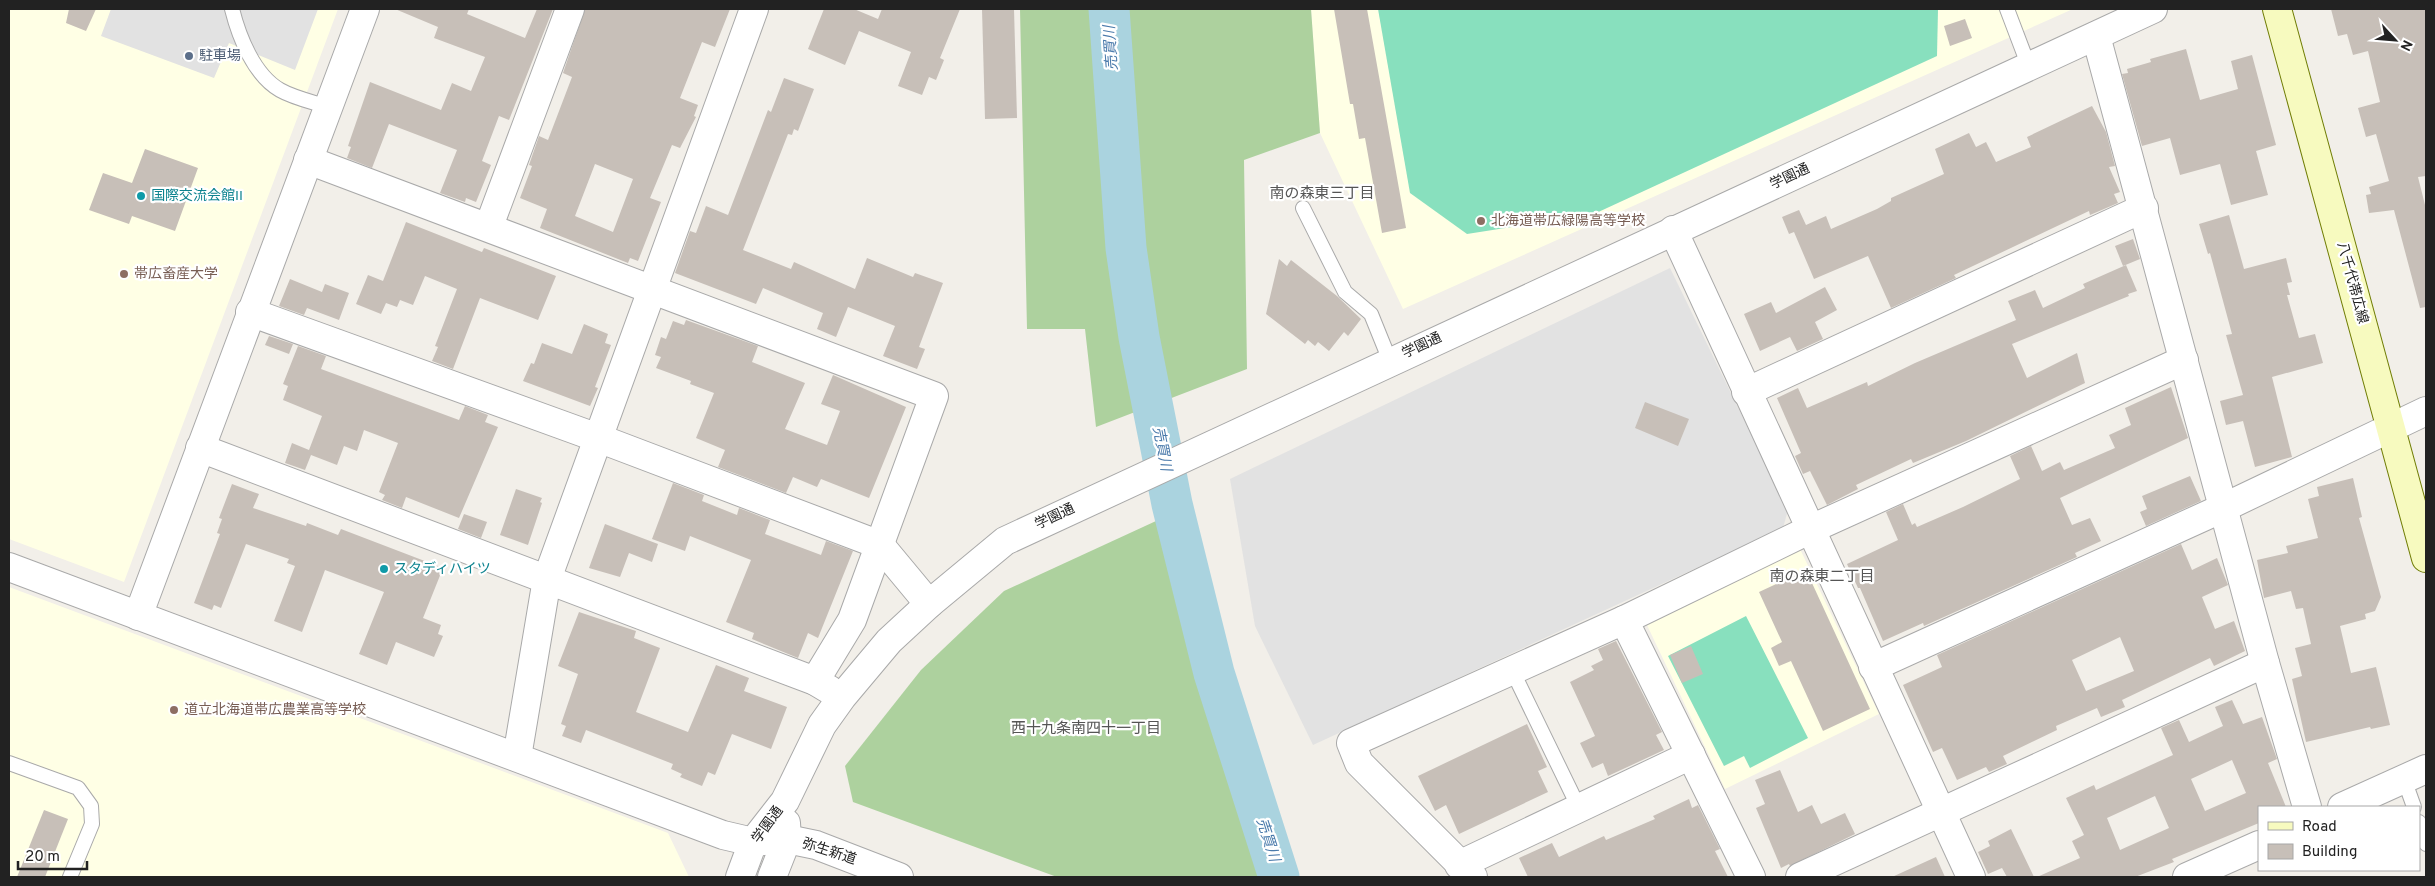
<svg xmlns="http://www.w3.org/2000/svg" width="2435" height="886" font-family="Overpass,'Noto Sans JP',sans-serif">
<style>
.education{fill:#ffffe5}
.forest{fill:#add19e}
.pitch{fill:#88e0be}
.parking{fill:#e2e2e2}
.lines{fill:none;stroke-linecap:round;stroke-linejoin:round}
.river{stroke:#aad3df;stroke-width:41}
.building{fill:#c7bfb8;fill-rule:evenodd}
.service-casing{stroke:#a9a9a9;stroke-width:16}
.minor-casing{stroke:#a9a9a9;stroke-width:30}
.tertiary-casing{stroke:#a9a9a9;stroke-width:30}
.secondary-casing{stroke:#707d05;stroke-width:30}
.service{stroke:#fff;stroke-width:14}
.minor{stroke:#fff;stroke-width:28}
.tertiary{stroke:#fff;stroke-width:28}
.secondary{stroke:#f7fabf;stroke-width:28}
.service-dot{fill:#5c6f8a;stroke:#fff;stroke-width:2}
.culture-dot{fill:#0f9aa8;stroke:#fff;stroke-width:2}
.education-dot{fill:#8d6e63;stroke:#fff;stroke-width:2}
.labels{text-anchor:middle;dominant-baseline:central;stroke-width:4.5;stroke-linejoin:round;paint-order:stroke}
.service-label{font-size:14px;fill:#4e5e75;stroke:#fff;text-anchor:start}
.street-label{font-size:14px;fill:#222;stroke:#fff}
.culture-label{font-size:14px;fill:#0d838f;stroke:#fff;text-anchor:start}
.education-label{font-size:14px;fill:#785e54;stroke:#fff;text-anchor:start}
.water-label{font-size:15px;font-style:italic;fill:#4a7aab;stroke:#fff}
.neighbourhood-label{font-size:15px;fill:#555;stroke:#fff}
</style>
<rect width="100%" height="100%" fill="#f2efe9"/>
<g class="education">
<path d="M 9,9 L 338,9 L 124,582 L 9,539 Z"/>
<path d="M 1311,9 L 2073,9 L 1403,309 L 1320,133 Z"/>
<path d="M 1800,549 L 1879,714 L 1725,789 L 1646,623 Z"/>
<path d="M 9,587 L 668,833 L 689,877 L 9,877 Z"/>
</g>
<g class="forest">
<path d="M 1020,9 L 1311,9 L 1320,133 L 1244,160 L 1247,369 L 1096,427 L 1085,329 L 1027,329 Z"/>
<path d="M 1156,521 L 1260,877 L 1057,877 L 853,802 L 845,766 L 921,670 L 1004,591 Z"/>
</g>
<g class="pitch">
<path d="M 1378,9 L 1938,9 L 1937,56 L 1594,214 L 1467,234 L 1410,193 Z"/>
<path d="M 1746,616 L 1808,738 L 1750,768 L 1744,756 L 1724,766 L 1668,656 Z"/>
</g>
<g class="parking">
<path d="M 111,9 L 318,9 L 295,70 L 229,43 L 214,78 L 101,36 Z"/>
<path d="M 1670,268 L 1788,510 L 1783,528 L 1313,745 L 1255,626 L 1230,479 Z"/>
</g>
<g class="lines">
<path class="river" d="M 1109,9 L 1126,248 L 1139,337 L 1172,504 L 1214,673 L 1279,877"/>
</g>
<g class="building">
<path d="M 69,9 L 96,9 L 86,31 L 66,23 Z"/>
<path d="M 395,9 L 469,9 L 467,14 L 525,38 L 537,9 L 553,9 L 509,120 L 499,116 L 482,161 L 491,165 L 476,202 L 466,198 L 465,202 L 440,193 L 457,150 L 389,124 L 372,168 L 347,158 L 351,147 L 348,146 L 370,82 L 441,110 L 452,83 L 471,91 L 485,57 L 434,38 L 438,27 Z"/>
<path d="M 585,9 L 730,9 L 715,47 L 702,42 L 680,98 L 698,105 L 694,116 L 696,117 L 680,148 L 672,145 L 650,198 L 661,202 L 638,261 L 630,258 L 628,263 L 540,228 L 547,209 L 520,198 L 532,166 L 529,165 L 539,136 L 548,140 L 572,77 L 563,73 ZM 595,164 L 633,179 L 613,232 L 575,216 Z"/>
<path d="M 824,9 L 854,9 L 878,19 L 882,9 L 960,9 L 940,58 L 944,60 L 936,80 L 929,77 L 922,95 L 898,86 L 911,52 L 859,31 L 845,65 L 808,49 Z"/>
<path d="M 982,9 L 1014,9 L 1017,118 L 985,119 Z"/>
<path d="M 1334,9 L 1367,9 L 1406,228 L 1382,233 L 1365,138 L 1359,139 L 1353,104 L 1350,104 Z"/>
<path d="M 2331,9 L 2426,9 L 2426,176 L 2418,177 L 2426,209 L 2426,307 L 2420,308 L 2394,210 L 2369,213 L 2366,195 L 2371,194 L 2369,187 L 2389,181 L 2376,134 L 2366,137 L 2358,108 L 2380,102 L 2368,51 L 2353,55 L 2347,34 L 2338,36 Z"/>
<path d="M 1965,19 L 1972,38 L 1950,46 L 1944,26 Z"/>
<path d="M 2186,49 L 2200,100 L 2238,89 L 2231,61 L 2252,55 L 2276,145 L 2256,151 L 2268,195 L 2231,205 L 2220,164 L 2180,175 L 2170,138 L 2142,146 L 2122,74 L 2128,73 L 2127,69 L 2151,62 L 2150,59 Z"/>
<path d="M 784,78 L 814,89 L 798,131 L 794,129 L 792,135 L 788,134 L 743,250 L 791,269 L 794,262 L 855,289 L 867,258 L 913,277 L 915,273 L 943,283 L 919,347 L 925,349 L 917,369 L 883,356 L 895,326 L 848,307 L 836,337 L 817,329 L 823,313 L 763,288 L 756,304 L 675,273 L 690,231 L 696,233 L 706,206 L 728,215 L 768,110 L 771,112 Z"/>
<path d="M 2092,106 L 2106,132 L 2115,166 L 2109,167 L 2120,192 L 2114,194 L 2118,203 L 2090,215 L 2089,211 L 2053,228 L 1954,275 L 1956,278 L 1891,308 L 1868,256 L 1814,279 L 1794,232 L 1789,234 L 1782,217 L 1799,210 L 1806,225 L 1826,216 L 1831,229 L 1877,209 L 1891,201 L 1891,198 L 1944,174 L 1935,149 L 1950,142 L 1969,133 L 1976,147 L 1986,142 L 1996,162 L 2031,147 L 2027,137 Z"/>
<path d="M 145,149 L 198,168 L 175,231 L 132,216 L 129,224 L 89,210 L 103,173 L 132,183 Z"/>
<path d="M 2229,215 L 2244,269 L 2286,258 L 2292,282 L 2287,283 L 2290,295 L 2287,295 L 2299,338 L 2315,334 L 2323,363 L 2272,377 L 2292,457 L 2255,467 L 2243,421 L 2226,425 L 2220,401 L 2243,395 L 2226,335 L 2232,334 L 2210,253 L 2208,254 L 2199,224 Z"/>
<path d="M 406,222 L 482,252 L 484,248 L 556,276 L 538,320 L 480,298 L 453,369 L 432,361 L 438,347 L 435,346 L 457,289 L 425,276 L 413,305 L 400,300 L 397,307 L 386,303 L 381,314 L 356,304 L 368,275 L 383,281 Z"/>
<path d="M 2133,239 L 2140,259 L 2123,266 L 2115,246 Z"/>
<path d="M 1279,259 L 1287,266 L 1291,260 L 1337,296 L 1361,319 L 1348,336 L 1344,332 L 1329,351 L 1318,342 L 1315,346 L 1308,340 L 1305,344 L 1266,314 Z"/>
<path d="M 2126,265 L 2137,291 L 2128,294 L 2129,296 L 2012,344 L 2027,378 L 2077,353 L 2085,383 L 1966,441 L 1913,463 L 1911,459 L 1856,485 L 1858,489 L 1827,505 L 1810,471 L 1803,474 L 1795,456 L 1801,453 L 1777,398 L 1798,388 L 1807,408 L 1867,382 L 1868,386 L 1915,363 L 2016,320 L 2008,301 L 2035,290 L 2043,308 L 2085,288 L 2083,284 Z"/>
<path d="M 290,279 L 322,292 L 325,284 L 349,293 L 339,320 L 307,308 L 304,315 L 279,306 Z"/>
<path d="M 1825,287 L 1837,310 L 1815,322 L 1823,339 L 1797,351 L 1790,337 L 1760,351 L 1744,314 L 1771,302 L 1776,313 Z"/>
<path d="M 686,320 L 758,346 L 752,362 L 805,383 L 785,429 L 827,445 L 840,411 L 821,404 L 833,375 L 906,407 L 869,498 L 821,479 L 817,487 L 793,477 L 786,493 L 718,467 L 725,450 L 696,438 L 714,393 L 690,384 L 691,381 L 656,368 L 661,357 L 655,355 L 661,337 L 666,339 L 673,321 L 684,325 Z"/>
<path d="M 584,324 L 608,334 L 605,343 L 611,345 L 595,387 L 598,388 L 590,406 L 523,381 L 531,363 L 534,364 L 542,343 L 572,354 Z"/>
<path d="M 269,336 L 293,344 L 289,354 L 265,345 Z"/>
<path d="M 298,346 L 326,356 L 321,369 L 459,420 L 465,406 L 488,415 L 485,422 L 498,427 L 459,518 L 406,497 L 402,508 L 382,500 L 385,495 L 379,492 L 398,443 L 364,430 L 357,451 L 344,446 L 337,465 L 311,455 L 305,470 L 285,463 L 292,443 L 309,450 L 322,416 L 283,400 L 288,386 L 283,384 Z"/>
<path d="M 2171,387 L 2188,438 L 2060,498 L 2072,525 L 2090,518 L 2101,541 L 2075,553 L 2077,557 L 1924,626 L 1923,623 L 1883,641 L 1860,588 L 1858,588 L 1847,564 L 1898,540 L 1886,512 L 1903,504 L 1912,525 L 1915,523 L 1917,527 L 1963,507 L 2020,479 L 2010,456 L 2031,446 L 2042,471 L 2060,462 L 2064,470 L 2115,448 L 2109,435 L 2131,425 L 2125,408 Z"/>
<path d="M 1645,402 L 1689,419 L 1678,446 L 1635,428 Z"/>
<path d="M 2190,476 L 2201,501 L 2146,526 L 2140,512 L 2147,509 L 2142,496 Z"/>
<path d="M 2353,478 L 2362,517 L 2359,518 L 2381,597 L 2375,611 L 2365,614 L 2366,619 L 2340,626 L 2351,673 L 2376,667 L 2390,725 L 2371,729 L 2370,727 L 2306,742 L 2292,679 L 2302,676 L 2295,648 L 2311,644 L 2303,608 L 2296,609 L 2291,591 L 2264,598 L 2257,560 L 2288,553 L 2286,546 L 2318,538 L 2308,499 L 2319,496 L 2317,487 Z"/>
<path d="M 673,483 L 704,495 L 702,501 L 737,515 L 739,508 L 770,520 L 765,534 L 821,555 L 826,541 L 853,551 L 818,638 L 808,633 L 798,658 L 752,639 L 754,633 L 726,622 L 751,560 L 690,536 L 685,551 L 652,539 Z"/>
<path d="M 232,484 L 259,494 L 253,508 L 306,526 L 307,523 L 338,535 L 341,529 L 443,568 L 423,618 L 441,625 L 438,634 L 443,636 L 434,657 L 396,642 L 387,665 L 359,654 L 384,592 L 325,570 L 302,632 L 274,621 L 295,566 L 287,563 L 289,559 L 246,544 L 221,608 L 214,605 L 212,610 L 194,603 L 220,534 L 217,533 L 222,519 L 219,518 Z"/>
<path d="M 516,489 L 542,498 L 540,502 L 542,503 L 528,545 L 500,535 Z"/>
<path d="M 464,514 L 487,522 L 481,538 L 458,529 Z"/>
<path d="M 605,524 L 658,544 L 652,562 L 629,553 L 620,577 L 589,568 Z"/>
<path d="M 2181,544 L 2192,570 L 2217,558 L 2228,585 L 2202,597 L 2215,629 L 2234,621 L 2245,651 L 2214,666 L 2210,658 L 2122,700 L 2125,707 L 2101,717 L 2097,708 L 2056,726 L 2057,730 L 2003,756 L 2007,764 L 1989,772 L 1986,767 L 1957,780 L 1942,748 L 1933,752 L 1903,685 L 1942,667 L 1937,655 ZM 2120,637 L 2134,671 L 2086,691 L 2072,660 Z"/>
<path d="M 1806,570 L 1870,709 L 1823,731 L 1791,661 L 1779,666 L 1771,648 L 1782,642 L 1759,592 Z"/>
<path d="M 579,612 L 636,631 L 634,638 L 660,648 L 636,712 L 688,732 L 716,665 L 749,678 L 744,691 L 787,707 L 771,749 L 732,734 L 715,775 L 708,772 L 702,786 L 680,777 L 682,774 L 671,769 L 673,764 L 586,730 L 581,743 L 562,736 L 566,726 L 561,724 L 578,674 L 558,666 Z"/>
<path d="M 1616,641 L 1662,732 L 1656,735 L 1664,750 L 1608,776 L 1603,763 L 1592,768 L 1580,743 L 1595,736 L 1570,682 L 1594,670 L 1591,666 L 1603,660 L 1598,649 Z"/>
<path d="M 1691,646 L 1703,674 L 1682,683 L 1670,655 Z"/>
<path d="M 2232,700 L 2243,724 L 2262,717 L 2277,759 L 2268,763 L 2286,807 L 2259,807 L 2259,823 L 2172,859 L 2174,862 L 2135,877 L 2037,877 L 2080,858 L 2072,841 L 2084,835 L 2066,798 L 2094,785 L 2096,790 L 2173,755 L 2161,728 L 2179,720 L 2189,742 L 2223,726 L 2215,707 ZM 2232,760 L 2246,793 L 2205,811 L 2191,779 ZM 2155,796 L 2169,828 L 2120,850 L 2107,818 Z"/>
<path d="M 1527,724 L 1547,767 L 1538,771 L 1548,792 L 1459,834 L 1446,805 L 1435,811 L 1418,776 Z"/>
<path d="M 1780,770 L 1798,812 L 1812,805 L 1821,824 L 1845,813 L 1855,834 L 1790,866 L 1789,864 L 1781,868 L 1756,808 L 1765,804 L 1755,780 Z"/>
<path d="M 1689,799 L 1692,808 L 1698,805 L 1720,849 L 1715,851 L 1728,877 L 1528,877 L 1519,858 L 1552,843 L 1559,857 L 1604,836 L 1606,840 L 1655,819 L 1653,816 Z"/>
<path d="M 44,810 L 68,819 L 45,877 L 17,877 Z"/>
<path d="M 2011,829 L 2034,877 L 2007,877 L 2002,868 L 1988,874 L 1978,852 L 1990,846 L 1988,841 Z"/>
<path d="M 1936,857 L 1945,877 L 1892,877 Z"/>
</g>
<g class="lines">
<g class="service-casing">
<g id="service">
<path d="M 232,9 C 239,37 254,75 280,90 C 294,98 313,102 328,107"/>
<path d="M 2007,9 L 2029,67"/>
<path d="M 1303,208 L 1345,292 L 1371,314 L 1390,361"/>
<path d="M 1512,670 L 1579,808"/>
<path d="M 9,763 L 78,788 L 91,806 L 92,824 L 70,877"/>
<path d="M 2404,779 L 2414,807"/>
<path d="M 2419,822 L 2426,844"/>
</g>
</g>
<g class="minor-casing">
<g id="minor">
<path d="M 2096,36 L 2265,663 L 2307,807"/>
<path d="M 308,160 L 934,396 L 852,620 L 815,681"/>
<path d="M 489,226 L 570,9"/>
<path d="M 1673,230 L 1971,877"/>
<path d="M 250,312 L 598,438 L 880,545 L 929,604"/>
<path d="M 1746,392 L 2144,208"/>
<path d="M 200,448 L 815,681 L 830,690"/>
<path d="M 138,616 L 365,9"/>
<path d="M 1624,620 L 1751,877"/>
<path d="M 1873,667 L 2225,507 L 2426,411"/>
<path d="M 517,757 L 547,579 L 754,9"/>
<path d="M 2342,807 L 2426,769"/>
<path d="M 1459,865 L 1691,755"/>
<path d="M 1473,877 L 1359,763 L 1351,743 L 1624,620 L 1811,529 L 2184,360"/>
<path d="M 1800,877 L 2265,663"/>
<path d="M 2187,877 L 2259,845"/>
</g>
</g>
<g class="tertiary-casing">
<g id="tertiary">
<path d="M 9,567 L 723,835 L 753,842 L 787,839 L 816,845 L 899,877"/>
<path d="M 740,877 L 753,842 L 785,801 L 822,725 L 842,697 L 889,641 L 929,604 L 1005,541 L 2153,9"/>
<path d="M 772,877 L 787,839 L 786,823"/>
</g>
</g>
<g class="secondary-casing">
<path id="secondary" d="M 2277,9 L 2426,558"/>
</g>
<use href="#service" class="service"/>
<use href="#minor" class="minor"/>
<use href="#tertiary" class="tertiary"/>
<use href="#secondary" class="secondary"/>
</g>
<circle class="service-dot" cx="189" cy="56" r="5"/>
<g class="culture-dot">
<circle cx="141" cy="196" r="5"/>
<circle cx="384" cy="569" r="5"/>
</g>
<g class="education-dot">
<circle cx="1481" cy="221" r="5"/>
<circle cx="124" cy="274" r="5"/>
<circle cx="174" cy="710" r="5"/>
</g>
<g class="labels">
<g class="service-label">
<text x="199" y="56">駐車場</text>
</g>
<g class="street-label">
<text transform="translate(1790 177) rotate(-25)">学園通</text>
<text transform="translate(2352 283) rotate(75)">八千代帯広線</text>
<text transform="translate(1422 346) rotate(-25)">学園通</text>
<text transform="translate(1055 517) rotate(-25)">学園通</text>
<text transform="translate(768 825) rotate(-54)">学園通</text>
<text transform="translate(829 852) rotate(18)">弥生新道</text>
</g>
<g class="culture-label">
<text x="151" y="196">国際交流会館II</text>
<text x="394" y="569">スタディハイツ</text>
</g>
<g class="education-label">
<text x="1491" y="221">北海道帯広緑陽高等学校</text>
<text x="134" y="274">帯広畜産大学</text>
<text x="184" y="710">道立北海道帯広農業高等学校</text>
</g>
<g class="water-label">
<text transform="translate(1112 48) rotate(-94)">売買川</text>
<text transform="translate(1161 449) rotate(79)">売買川</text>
<text transform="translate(1267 840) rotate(72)">売買川</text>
</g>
<g class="neighbourhood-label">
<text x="1322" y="194">南の森東三丁目</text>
<text x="1822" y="577">南の森東二丁目</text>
<text x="1086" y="729">西十九条南四十一丁目</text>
</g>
</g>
<rect width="2435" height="886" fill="none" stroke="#222222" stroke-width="20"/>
<rect x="2258" y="806" width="162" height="65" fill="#ffffff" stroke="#a7a7a7"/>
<rect x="2268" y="822" width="25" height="8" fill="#f7fabf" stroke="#a7a7a7"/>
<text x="2302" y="831" font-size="15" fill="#222222">Road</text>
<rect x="2268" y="844" width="25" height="15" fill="#c7bfb8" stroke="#a7a7a7"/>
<text x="2302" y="856" font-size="15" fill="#222222">Building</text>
<g transform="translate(2395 40) rotate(116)" stroke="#ffffff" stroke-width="4" paint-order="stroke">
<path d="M0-4L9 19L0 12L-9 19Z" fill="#222222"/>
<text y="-8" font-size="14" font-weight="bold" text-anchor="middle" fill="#222222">N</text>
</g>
<path d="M18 861v8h69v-8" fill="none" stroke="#222222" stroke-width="2.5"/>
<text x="25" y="861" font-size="15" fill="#222222" stroke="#ffffff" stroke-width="4" paint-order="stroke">20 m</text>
</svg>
